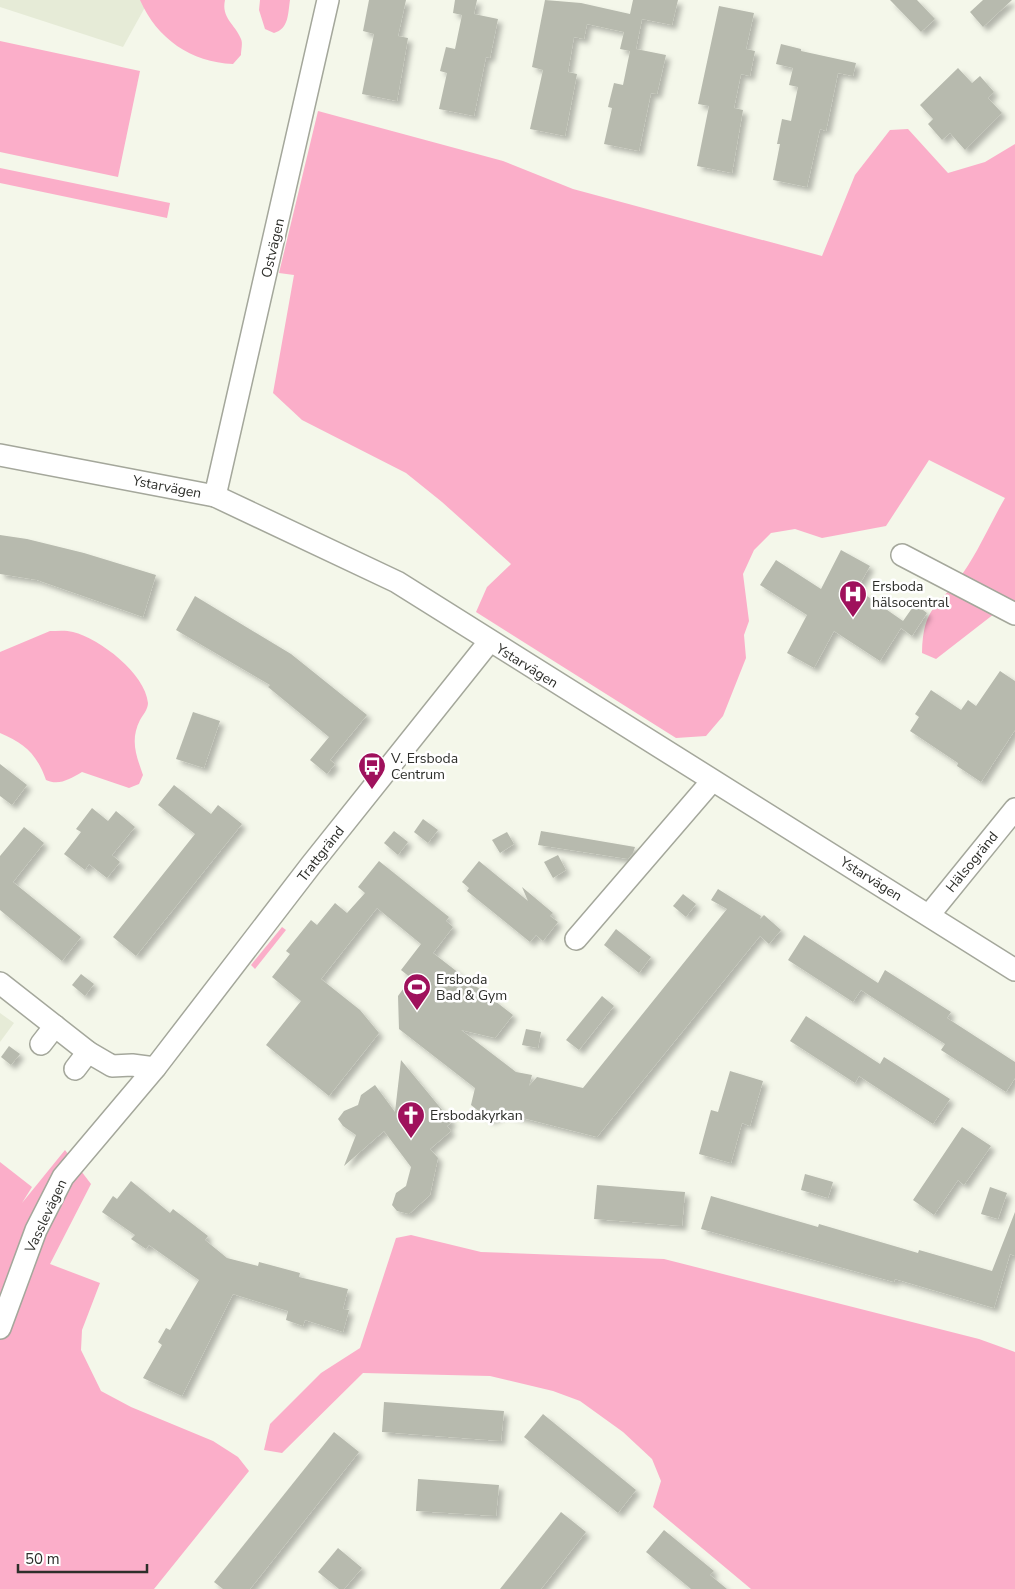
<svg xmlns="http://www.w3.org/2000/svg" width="1015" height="1589" font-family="'Nunito Sans',sans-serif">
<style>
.built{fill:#e6ebd7}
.green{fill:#fbaec9}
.building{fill:#b7baae;filter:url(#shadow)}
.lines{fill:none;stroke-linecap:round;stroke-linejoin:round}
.minor-casing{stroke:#a4a79b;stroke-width:24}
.minor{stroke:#fff;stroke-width:21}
.labels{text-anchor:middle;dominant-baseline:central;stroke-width:5;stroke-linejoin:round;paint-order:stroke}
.street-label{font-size:14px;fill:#2d2e2a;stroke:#fff}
.poi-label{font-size:14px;fill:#2d2e2a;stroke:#fff;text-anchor:start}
</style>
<defs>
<filter id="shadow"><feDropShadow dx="4.5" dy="4.5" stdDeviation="2.5" flood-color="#0004"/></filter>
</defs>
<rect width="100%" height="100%" fill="#f4f7ea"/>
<g class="built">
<path d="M 0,0 L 149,0 L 123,47 L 0,7 Z"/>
<path d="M 0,1013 L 14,1023 L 0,1042 Z"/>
</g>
<g class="green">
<path d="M 140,0 L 225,0 C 221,18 235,24 241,39 C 243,43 241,50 241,55 L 233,64 C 191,62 157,39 140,0 Z"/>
<path d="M 260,0 L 290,0 C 288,13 289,29 274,33 L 265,29 L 259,10 Z"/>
<path d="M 0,41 L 140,71 L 118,177 L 0,152 Z"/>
<path d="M 318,111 L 503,161 L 573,189 L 822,256 L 855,175 L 890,130 L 908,129 L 948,173 L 985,162 L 1015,144 L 1015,614 L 1003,607 L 936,659 L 922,653 C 923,605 939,607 963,573 C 979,550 991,522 1005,498 L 929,460 L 886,526 L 822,538 L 795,529 L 771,533 L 754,550 L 743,574 L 749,621 L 744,635 L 746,658 L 723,716 L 706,736 L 676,738 L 476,612 L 487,587 L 511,564 L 442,502 L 406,473 L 302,420 L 273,393 L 294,275 L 279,273 Z"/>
<path d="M 0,168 L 170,203 L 167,218 L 0,183 Z"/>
<path d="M 50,631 C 57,631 66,630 73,632 C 100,639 145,673 148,703 C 148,709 143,715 140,720 C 130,740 136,755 143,775 L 139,784 L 129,788 L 82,772 C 70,779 59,786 46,780 C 37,754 24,743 0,733 L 0,652 Z"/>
<path d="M 282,927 L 286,930 L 255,969 L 251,965 Z"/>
<path d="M 65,1150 L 91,1184 L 50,1264 L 100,1283 L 82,1330 L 81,1350 L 101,1391 L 131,1407 L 213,1441 L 238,1457 L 249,1471 L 154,1589 L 0,1589 L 0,1162 L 32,1187 L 22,1203 Z"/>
<path d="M 411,1235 L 481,1252 L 664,1259 L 979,1339 L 1015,1352 L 1015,1589 L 751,1589 L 653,1507 L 661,1481 L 652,1459 L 623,1432 L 580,1401 L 553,1391 L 490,1376 L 363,1373 L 282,1453 L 264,1450 L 270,1424 L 321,1373 L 360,1348 L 396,1238 Z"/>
</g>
<g class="building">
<path d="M 369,0 L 406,0 L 398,36 L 408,38 L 397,101 L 362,94 L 374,34 L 363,31 Z"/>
<path d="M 455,0 L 477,0 L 474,14 L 498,19 L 490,58 L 486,57 L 474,116 L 439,109 L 447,73 L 440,71 L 446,47 L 455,49 L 462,15 L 453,13 Z"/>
<path d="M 545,0 L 581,3 L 630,14 L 633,0 L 678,0 L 672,25 L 642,19 L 636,49 L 666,55 L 657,94 L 651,93 L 639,151 L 604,144 L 612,108 L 608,107 L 614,83 L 623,85 L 630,51 L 620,49 L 624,32 L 587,24 L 584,39 L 574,37 L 568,72 L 577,74 L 565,136 L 530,129 L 543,70 L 532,67 Z"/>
<path d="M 890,0 L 917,0 L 935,19 L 921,32 Z"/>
<path d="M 983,0 L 1012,0 L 983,27 L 970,12 Z"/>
<path d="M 719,6 L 754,13 L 746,49 L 755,51 L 750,76 L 741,74 L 734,108 L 743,110 L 732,173 L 697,166 L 709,106 L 698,104 Z"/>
<path d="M 781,44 L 801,49 L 801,51 L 856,63 L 853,76 L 838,73 L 826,131 L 820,129 L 807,187 L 773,180 L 780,144 L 777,144 L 782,119 L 791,121 L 798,87 L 789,85 L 793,68 L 776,64 Z"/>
<path d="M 958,68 L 972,83 L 980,76 L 994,92 L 988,98 L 1002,113 L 965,150 L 950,133 L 942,140 L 928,124 L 933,119 L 920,105 Z"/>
<path d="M 0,535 L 27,539 L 84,553 L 156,575 L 143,617 L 37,580 L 0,574 Z"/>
<path d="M 841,550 L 870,566 L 857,589 L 903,621 L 915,604 L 927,613 L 912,636 L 901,628 L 880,661 L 834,631 L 814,668 L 787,653 L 807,615 L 760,585 L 776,560 L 821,589 Z"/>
<path d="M 195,596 L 291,654 L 367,715 L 330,760 L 335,764 L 327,774 L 310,760 L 329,737 L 268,687 L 270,685 L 176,630 Z"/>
<path d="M 1000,671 L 1015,681 L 1015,730 L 981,782 L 957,766 L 958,763 L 910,731 L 919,717 L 915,714 L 931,690 L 961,710 L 968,700 L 976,706 Z"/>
<path d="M 193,712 L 220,721 L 204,768 L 176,759 Z"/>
<path d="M 0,764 L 27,785 L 12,805 L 0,796 Z"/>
<path d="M 174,785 L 211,814 L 218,805 L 242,824 L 136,956 L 113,937 L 195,834 L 158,805 Z"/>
<path d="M 92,808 L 108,821 L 116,811 L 135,827 L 112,855 L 120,862 L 107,878 L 89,864 L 85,870 L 64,854 L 81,832 L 76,829 Z"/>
<path d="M 423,819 L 438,830 L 428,843 L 414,832 Z"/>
<path d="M 24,827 L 44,843 L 13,882 L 81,937 L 62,961 L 0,910 L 0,856 Z"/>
<path d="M 394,831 L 408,842 L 398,855 L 384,843 Z"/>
<path d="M 541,831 L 635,847 L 633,853 L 628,859 L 538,845 Z"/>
<path d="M 507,832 L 514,844 L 500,853 L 492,840 Z"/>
<path d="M 558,855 L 566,870 L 553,878 L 544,862 Z"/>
<path d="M 379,861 L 449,917 L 446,921 L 453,927 L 433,953 L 513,1015 L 495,1038 L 461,1030 L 516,1072 L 532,1075 L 529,1086 L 537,1077 L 583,1088 L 727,909 L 711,900 L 718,889 L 761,916 L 760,919 L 764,915 L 781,930 L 769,944 L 760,936 L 597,1137 L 503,1113 L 490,1120 L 471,1105 L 475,1088 L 399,1029 L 398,996 L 411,978 L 401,970 L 421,944 L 377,908 L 321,979 L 360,1010 L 379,1033 L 329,1096 L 266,1045 L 301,1001 L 272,977 L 290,954 L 286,951 L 311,920 L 317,925 L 335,903 L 347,913 L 365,893 L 358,887 Z"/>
<path d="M 479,861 L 528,901 L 522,887 L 553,913 L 550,916 L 558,922 L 543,941 L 536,935 L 530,942 L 467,891 L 469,888 L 462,882 Z"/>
<path d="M 683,894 L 696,904 L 686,917 L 673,906 Z"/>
<path d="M 616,929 L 651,957 L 639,973 L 604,945 Z"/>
<path d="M 804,935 L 878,983 L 885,970 L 951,1012 L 947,1018 L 1015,1062 L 1015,1078 L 1006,1092 L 941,1050 L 945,1044 L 861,990 L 853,1002 L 788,960 Z"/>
<path d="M 81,974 L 94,984 L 85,996 L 72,985 Z"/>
<path d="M 602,996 L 614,1006 L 579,1050 L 566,1040 Z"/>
<path d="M 806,1016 L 880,1064 L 884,1057 L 950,1099 L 933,1124 L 859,1076 L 855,1083 L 790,1041 Z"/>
<path d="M 526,1029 L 541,1032 L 538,1048 L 522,1045 Z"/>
<path d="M 9,1046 L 20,1054 L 11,1065 L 1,1057 Z"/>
<path d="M 401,1060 L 452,1122 L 447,1126 L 451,1131 L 430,1149 L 438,1158 L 430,1195 L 409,1214 L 397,1211 L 392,1205 L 396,1193 L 406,1186 L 411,1167 L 384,1131 L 344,1166 L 356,1135 L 343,1126 L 338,1119 L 344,1111 L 358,1105 L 361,1095 L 375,1085 L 395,1112 Z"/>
<path d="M 730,1071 L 763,1081 L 750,1126 L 742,1123 L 731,1163 L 699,1154 L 711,1110 L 718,1112 Z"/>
<path d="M 962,1127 L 991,1146 L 964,1185 L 958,1180 L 934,1215 L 913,1200 Z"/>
<path d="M 805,1174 L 833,1182 L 828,1198 L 801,1190 Z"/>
<path d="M 131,1181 L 170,1213 L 173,1209 L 208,1236 L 205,1240 L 227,1258 L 258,1266 L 259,1262 L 300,1273 L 299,1277 L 348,1289 L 343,1309 L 349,1310 L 343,1332 L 305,1320 L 303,1326 L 286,1320 L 288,1311 L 233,1294 L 182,1396 L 143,1378 L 162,1345 L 158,1342 L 166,1328 L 170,1330 L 199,1280 L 149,1245 L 146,1249 L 131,1239 L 135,1235 L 102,1212 L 113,1196 L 117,1199 Z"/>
<path d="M 597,1185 L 685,1192 L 682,1226 L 594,1219 Z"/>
<path d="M 990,1187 L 1007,1193 L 998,1219 L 981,1214 Z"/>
<path d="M 711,1196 L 818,1227 L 819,1224 L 918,1253 L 919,1250 L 992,1271 L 1015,1212 L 1015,1256 L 1010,1254 L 994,1308 L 895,1279 L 894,1282 L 701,1229 Z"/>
<path d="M 384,1402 L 504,1411 L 501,1441 L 382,1432 Z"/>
<path d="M 543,1414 L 636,1490 L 618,1513 L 524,1437 Z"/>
<path d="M 334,1432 L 359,1452 L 250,1589 L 223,1589 L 214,1582 Z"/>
<path d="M 418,1479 L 499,1485 L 496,1516 L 416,1511 Z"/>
<path d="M 561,1512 L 586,1532 L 541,1589 L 500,1589 Z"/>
<path d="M 664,1530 L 714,1571 L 710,1575 L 727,1589 L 691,1589 L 646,1552 Z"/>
<path d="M 338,1548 L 362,1568 L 344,1589 L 339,1589 L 318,1572 Z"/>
</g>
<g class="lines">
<g class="minor-casing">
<g id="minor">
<path d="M 0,455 L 215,496 L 397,582 L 1015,970"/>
<path d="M 215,496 L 328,0"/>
<path d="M 902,555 L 1015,614"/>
<path d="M 929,915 L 1015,809"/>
<path d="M 576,939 L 712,781"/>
<path d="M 0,983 L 88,1052 L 112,1066 L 132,1065 L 155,1068"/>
<path d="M 41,1044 L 55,1026"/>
<path d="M 75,1069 L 88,1052"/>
<path d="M 0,1328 L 36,1230 L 63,1177 L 155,1068 L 311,865 L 489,642"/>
</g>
</g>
<use href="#minor" class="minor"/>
</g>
<defs>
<g id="hospital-pin" transform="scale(1.4375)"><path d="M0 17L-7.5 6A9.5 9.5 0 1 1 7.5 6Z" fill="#9f115c" stroke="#fff"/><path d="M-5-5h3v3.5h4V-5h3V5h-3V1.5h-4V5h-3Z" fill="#fff"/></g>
<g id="bus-pin" transform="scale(1.4375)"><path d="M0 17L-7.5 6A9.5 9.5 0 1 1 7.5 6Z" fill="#9f115c" stroke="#fff"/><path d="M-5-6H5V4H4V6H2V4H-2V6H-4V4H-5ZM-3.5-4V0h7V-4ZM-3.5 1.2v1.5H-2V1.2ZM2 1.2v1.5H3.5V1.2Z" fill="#fff"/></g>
<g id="stadium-pin" transform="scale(1.4375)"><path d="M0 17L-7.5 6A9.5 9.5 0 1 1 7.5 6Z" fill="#9f115c" stroke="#fff"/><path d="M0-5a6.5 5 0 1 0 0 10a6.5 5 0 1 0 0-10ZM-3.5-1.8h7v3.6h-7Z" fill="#fff"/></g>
<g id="church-pin" transform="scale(1.4375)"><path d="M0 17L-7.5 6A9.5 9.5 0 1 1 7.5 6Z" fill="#9f115c" stroke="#fff"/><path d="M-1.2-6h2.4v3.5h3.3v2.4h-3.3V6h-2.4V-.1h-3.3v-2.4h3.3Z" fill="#fff"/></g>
</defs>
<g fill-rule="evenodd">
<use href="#hospital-pin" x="853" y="594"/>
<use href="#bus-pin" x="372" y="766"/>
<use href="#stadium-pin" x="417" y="987"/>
<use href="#church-pin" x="411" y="1115"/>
</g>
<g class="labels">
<g class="street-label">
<text transform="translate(273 248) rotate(-77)">Ostvägen</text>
<text transform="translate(167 487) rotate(11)">Ystarvägen</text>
<text transform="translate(527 666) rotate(32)">Ystarvägen</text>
<text transform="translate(321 854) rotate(-52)">Trattgränd</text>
<text transform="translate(972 862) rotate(-51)">Hälsogränd</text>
<text transform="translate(871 879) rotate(32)">Ystarvägen</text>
<text transform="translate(46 1216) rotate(-65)">Vasslevägen</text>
</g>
<g class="poi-label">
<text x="872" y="586">Ersboda<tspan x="872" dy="16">hälsocentral</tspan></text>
<text x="391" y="758">V. Ersboda<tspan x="391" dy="16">Centrum</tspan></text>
<text x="436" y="979">Ersboda<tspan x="436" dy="16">Bad &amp; Gym</tspan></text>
<text x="430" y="1115">Ersbodakyrkan</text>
</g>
</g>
<path d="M18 1564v8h129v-8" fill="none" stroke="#2d2e2a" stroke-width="2.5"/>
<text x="25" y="1564" font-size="15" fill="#2d2e2a" stroke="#ffffff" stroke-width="4" paint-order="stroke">50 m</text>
</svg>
